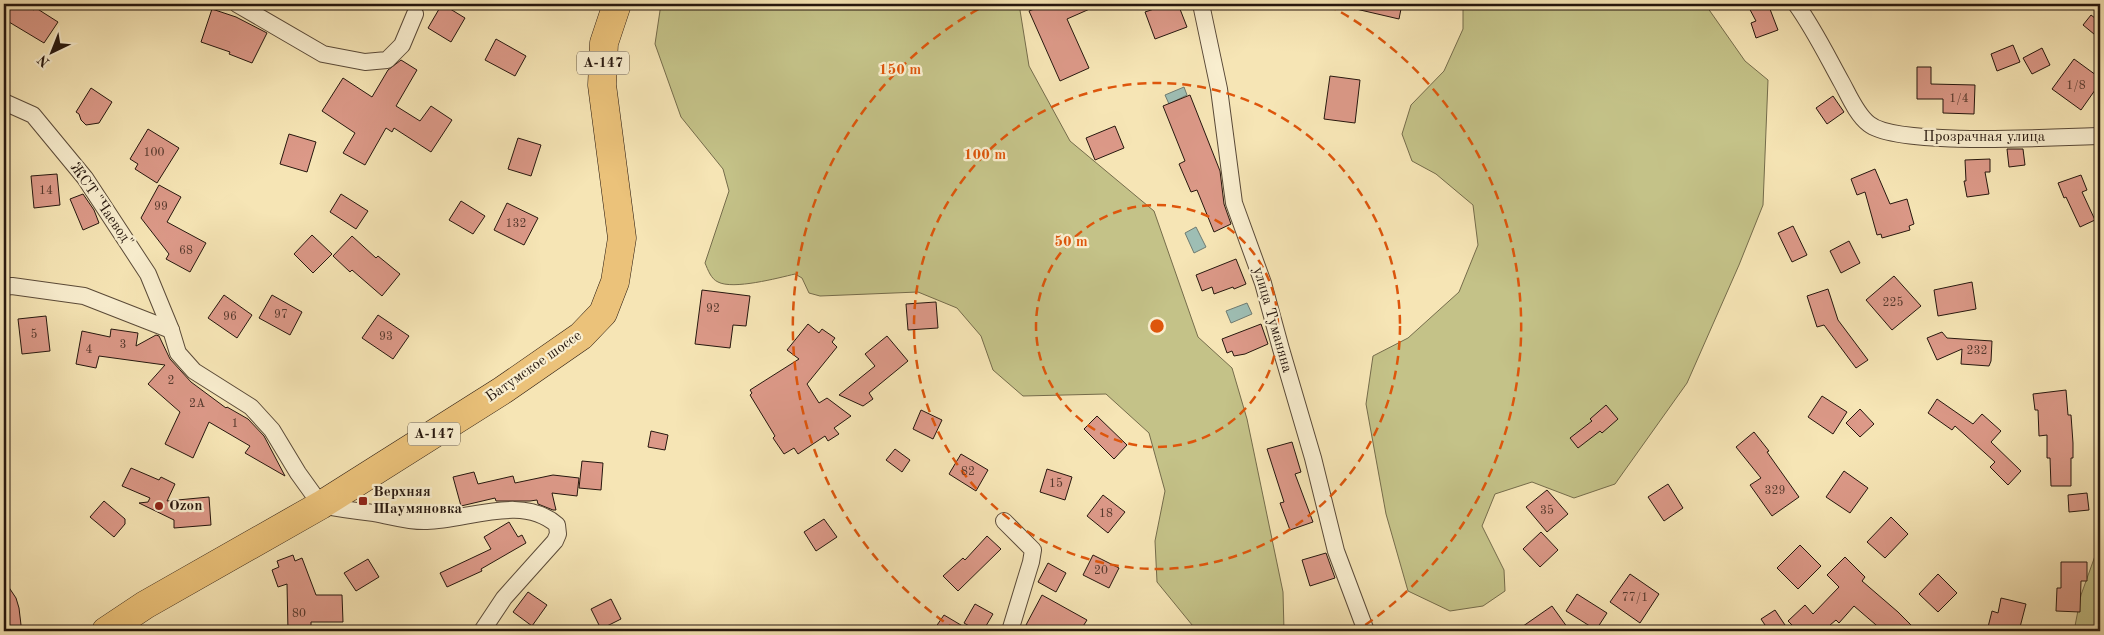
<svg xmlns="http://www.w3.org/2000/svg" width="2104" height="635" font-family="'Old Standard TT',serif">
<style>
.green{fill:#c4c288;stroke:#756c4b}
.water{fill:#9ebeb4;stroke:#6e7b72}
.building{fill:#dc9988;stroke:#26170e}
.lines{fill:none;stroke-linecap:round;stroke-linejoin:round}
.minor-casing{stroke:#5a4a38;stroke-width:18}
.trunk-casing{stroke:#26170e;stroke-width:29}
.minor{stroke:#f9eecf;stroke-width:16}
.trunk{stroke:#ebc27a;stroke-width:28}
.ring{fill:none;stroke:#de560c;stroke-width:2.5;stroke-dasharray:9 6}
.poi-dot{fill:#8f2418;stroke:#f9eecf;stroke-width:2}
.labels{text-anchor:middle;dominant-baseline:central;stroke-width:4.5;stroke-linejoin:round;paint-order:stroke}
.number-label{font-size:12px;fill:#54382c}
.shield{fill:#f9eecf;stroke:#655848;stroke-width:1}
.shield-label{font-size:14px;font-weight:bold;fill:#26170e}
.street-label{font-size:15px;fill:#26170e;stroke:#f9eecf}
.poi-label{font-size:15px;font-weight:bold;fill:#26170e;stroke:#f9eecf;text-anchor:start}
.centre{fill:#de560c;stroke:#f9eecf;stroke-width:2.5}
.ring-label{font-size:15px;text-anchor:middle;font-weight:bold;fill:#de560c;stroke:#f9eecf;stroke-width:4.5;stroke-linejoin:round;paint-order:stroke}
</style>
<rect width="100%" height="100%" fill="#f6e5b5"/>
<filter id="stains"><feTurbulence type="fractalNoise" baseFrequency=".004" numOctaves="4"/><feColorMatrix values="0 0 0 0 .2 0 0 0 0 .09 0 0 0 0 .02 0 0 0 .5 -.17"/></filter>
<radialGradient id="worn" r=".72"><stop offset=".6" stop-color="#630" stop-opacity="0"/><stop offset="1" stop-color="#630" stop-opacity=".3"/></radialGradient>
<g class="green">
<path d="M 661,4 L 1019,4 L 1029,66 L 1070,141 L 1154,211 L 1198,337 L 1232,368 L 1247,419 L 1283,592 L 1284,631 L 1197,631 L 1157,582 L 1155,541 L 1165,491 L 1149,433 L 1106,394 L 1023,396 L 993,370 L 981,336 L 957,308 L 918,292 L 820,296 L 809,293 L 802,278 L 795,274 C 778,278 733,290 718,282 C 711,279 708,270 705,263 L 729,191 L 723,169 L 681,117 L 655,44 Z"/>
<path d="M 1463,4 L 1705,4 L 1745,61 L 1768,80 L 1763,205 L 1739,265 L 1687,383 L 1615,484 L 1574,498 L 1532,482 L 1495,494 L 1482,526 L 1504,570 L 1505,591 L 1483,606 L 1450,611 L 1408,591 L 1386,514 L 1366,404 L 1373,356 L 1408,338 L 1459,292 L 1478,245 L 1473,205 L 1436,174 L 1412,161 L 1402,134 L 1411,105 L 1444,71 L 1463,29 Z"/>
<path d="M 2100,542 L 2100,631 L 2074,631 L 2081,595 Z"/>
</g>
<g class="water">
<path d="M 1184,87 L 1187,95 L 1169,104 L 1165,95 Z"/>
<path d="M 1196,227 L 1206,247 L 1194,253 L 1185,233 Z"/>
<path d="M 1247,303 L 1252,314 L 1231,323 L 1226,311 Z"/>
</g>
<g class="building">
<path d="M 4,4 L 24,4 L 34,10 L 36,8 L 58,22 L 44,43 L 4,19 Z"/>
<path d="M 442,4 L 465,18 L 451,42 L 428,28 Z"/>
<path d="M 1047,4 L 1101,4 L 1067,19 L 1089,68 L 1060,81 L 1029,11 Z"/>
<path d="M 1169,4 L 1178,4 L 1187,27 L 1155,39 L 1145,12 Z"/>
<path d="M 1356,4 L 1402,4 L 1399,19 L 1356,9 Z"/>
<path d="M 1747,4 L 1768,4 L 1778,30 L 1756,38 L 1751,23 L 1756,21 Z"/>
<path d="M 212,9 L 236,17 L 267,33 L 252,63 L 229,54 L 230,52 L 201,42 Z"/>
<path d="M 2091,15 L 2100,22 L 2100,39 L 2083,25 Z"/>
<path d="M 496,39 L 526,56 L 515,76 L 485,60 Z"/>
<path d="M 2013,45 L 2020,62 L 1997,71 L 1991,54 Z"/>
<path d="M 2042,48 L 2050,65 L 2032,74 L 2023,58 Z"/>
<path d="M 2074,59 L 2100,78 L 2100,83 L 2081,110 L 2052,89 Z"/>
<path d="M 401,60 L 417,70 L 396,106 L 420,121 L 431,106 L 452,120 L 431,152 L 394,128 L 392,132 L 386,128 L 365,165 L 343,153 L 355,133 L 322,111 L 343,78 L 372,97 L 388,70 Z"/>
<path d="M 1917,67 L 1931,67 L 1931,84 L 1975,85 L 1974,114 L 1943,113 L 1943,99 L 1917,99 Z"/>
<path d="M 1330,76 L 1360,80 L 1355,123 L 1324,119 Z"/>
<path d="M 91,88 L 112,102 L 99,123 L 86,125 L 81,120 L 79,114 L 76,112 Z"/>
<path d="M 1190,95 L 1220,171 L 1224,204 L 1231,224 L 1214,232 L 1197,190 L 1191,192 L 1179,164 L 1185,161 L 1163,106 Z"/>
<path d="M 1833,96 L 1844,112 L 1827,124 L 1816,108 Z"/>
<path d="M 1115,126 L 1124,148 L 1095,160 L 1086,138 Z"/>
<path d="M 148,129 L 179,148 L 157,183 L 135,169 L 138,164 L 130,159 Z"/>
<path d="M 289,134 L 316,142 L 307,172 L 280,164 Z"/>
<path d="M 518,138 L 541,145 L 531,176 L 508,169 Z"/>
<path d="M 2007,149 L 2023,149 L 2025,165 L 2009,167 Z"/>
<path d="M 1990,159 L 1990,172 L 1985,172 L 1989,194 L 1967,197 L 1964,181 L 1966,181 L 1965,160 Z"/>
<path d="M 1875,169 L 1890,204 L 1907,199 L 1914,224 L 1909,226 L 1910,230 L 1882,238 L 1881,234 L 1877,235 L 1865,192 L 1857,195 L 1851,179 Z"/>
<path d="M 57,174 L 60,205 L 34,208 L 31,176 Z"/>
<path d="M 2081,175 L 2087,190 L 2082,192 L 2095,220 L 2080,227 L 2066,197 L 2064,198 L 2058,183 Z"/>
<path d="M 159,185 L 181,197 L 167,222 L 206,243 L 190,272 L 166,259 L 169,254 L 141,218 Z"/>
<path d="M 83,194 L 94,210 L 99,223 L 83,230 L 70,199 Z"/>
<path d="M 341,194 L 368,211 L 356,229 L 330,212 Z"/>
<path d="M 461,201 L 485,216 L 473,234 L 449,220 Z"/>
<path d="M 507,203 L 538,218 L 524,245 L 494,230 Z"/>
<path d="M 1793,226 L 1807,255 L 1792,262 L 1778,233 Z"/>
<path d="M 312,235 L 332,254 L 313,273 L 294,254 Z"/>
<path d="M 352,236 L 376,258 L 378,256 L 400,274 L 382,296 L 352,270 L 350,272 L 333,256 Z"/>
<path d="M 1849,241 L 1860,263 L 1841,273 L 1830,251 Z"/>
<path d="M 1236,259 L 1246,284 L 1234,289 L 1233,287 L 1214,294 L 1212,287 L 1202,291 L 1196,275 Z"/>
<path d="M 1894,276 L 1921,306 L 1892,330 L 1866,300 Z"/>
<path d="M 1972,282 L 1976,309 L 1938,316 L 1934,290 Z"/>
<path d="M 1828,289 L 1838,320 L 1868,360 L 1856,368 L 1824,325 L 1817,327 L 1807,296 Z"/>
<path d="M 702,290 L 750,296 L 746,326 L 733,325 L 730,348 L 695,344 Z"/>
<path d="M 224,295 L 252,315 L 237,338 L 208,318 Z"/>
<path d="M 272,295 L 302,312 L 290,335 L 259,318 Z"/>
<path d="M 936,302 L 938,328 L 908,330 L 906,304 Z"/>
<path d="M 378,315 L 409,336 L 393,359 L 362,338 Z"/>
<path d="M 46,316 L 50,351 L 22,354 L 18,319 Z"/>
<path d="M 808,324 L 819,333 L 822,329 L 835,338 L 832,342 L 837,347 L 807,384 L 819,403 L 827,398 L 851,416 L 834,428 L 839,434 L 828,441 L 825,436 L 798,454 L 794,448 L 784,454 L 773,438 L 775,436 L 750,395 L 752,393 L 750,390 L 799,359 L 787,350 Z"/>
<path d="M 1261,324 L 1268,344 L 1245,354 L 1234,356 L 1232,351 L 1227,353 L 1222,339 Z"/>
<path d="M 111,329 L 138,333 L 136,346 L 156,335 L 159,336 L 170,359 L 191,382 L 226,408 L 227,407 L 248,419 L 264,436 L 285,476 L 245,453 L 250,446 L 209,422 L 193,458 L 165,444 L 180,412 L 148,384 L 165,365 L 99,356 L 96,368 L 76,364 L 82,331 L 110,337 Z"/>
<path d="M 1942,332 L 1947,338 L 1992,341 L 1991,361 L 1989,366 L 1961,364 L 1962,349 L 1937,360 L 1927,338 Z"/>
<path d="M 887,336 L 908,361 L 869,393 L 873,399 L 863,406 L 839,395 L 875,366 L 865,354 Z"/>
<path d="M 2066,390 L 2068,415 L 2071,415 L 2073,443 L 2073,458 L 2071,458 L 2071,486 L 2051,486 L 2050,458 L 2047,458 L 2047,435 L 2039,436 L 2038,410 L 2035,410 L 2033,394 Z"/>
<path d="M 1822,396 L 1847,412 L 1833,434 L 1808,417 Z"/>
<path d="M 1937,399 L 1973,424 L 1982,414 L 2001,431 L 1991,442 L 2021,471 L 2008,485 L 1990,467 L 1995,462 L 1955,426 L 1952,430 L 1928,413 Z"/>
<path d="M 1606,405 L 1618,419 L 1602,433 L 1600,431 L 1578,448 L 1570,438 L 1592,421 L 1590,419 Z"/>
<path d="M 1860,409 L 1874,424 L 1860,437 L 1846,423 Z"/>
<path d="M 921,410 L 942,420 L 933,439 L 913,429 Z"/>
<path d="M 1097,416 L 1127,445 L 1114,459 L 1084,429 Z"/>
<path d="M 651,431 L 668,435 L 665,450 L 648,447 Z"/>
<path d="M 1754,432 L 1769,451 L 1767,452 L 1799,497 L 1772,516 L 1750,485 L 1761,478 L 1736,447 Z"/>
<path d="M 1292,442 L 1301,472 L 1295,474 L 1313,522 L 1290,530 L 1280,503 L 1284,502 L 1267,449 Z"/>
<path d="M 895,449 L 910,460 L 902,472 L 886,460 Z"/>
<path d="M 961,454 L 988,470 L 976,491 L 949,474 Z"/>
<path d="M 582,461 L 603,463 L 601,490 L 579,488 Z"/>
<path d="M 131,468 L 159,480 L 161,477 L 175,484 L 167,501 L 209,497 L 211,525 L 174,528 L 174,520 L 139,503 L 148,502 L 150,498 L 122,486 Z"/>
<path d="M 1047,469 L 1072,477 L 1065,500 L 1040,492 Z"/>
<path d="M 1844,471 L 1868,488 L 1850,513 L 1826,497 Z"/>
<path d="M 474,472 L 478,484 L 513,476 L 515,483 L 553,475 L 579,478 L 577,496 L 552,493 L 556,510 L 553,510 L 538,504 L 537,500 L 530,501 L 496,501 L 495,498 L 461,506 L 453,477 Z"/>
<path d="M 1668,484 L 1683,508 L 1664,521 L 1648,497 Z"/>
<path d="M 1547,490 L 1568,514 L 1547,532 L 1526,507 Z"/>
<path d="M 2087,493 L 2089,510 L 2069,512 L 2068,495 Z"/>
<path d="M 1103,495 L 1125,512 L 1108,533 L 1087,516 Z"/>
<path d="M 104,501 L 125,519 L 125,524 L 114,537 L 90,517 Z"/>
<path d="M 1891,517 L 1908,534 L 1885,558 L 1867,542 Z"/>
<path d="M 824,519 L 837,537 L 816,551 L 804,532 Z"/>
<path d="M 509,522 L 518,537 L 522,535 L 526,543 L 481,569 L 482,571 L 447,587 L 440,573 L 491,549 L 484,537 Z"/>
<path d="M 1541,532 L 1558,550 L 1540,567 L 1523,549 Z"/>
<path d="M 987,536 L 1001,549 L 958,591 L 943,576 L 963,558 L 965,560 Z"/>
<path d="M 1800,545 L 1821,566 L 1798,589 L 1777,568 Z"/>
<path d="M 1326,553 L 1335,578 L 1310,586 L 1302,560 Z"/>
<path d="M 293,555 L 295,561 L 302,558 L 316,595 L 342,595 L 343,622 L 311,622 L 311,631 L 288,631 L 287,584 L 278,587 L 272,570 L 279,567 L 277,561 Z"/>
<path d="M 1093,555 L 1119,568 L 1109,588 L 1083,575 Z"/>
<path d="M 1845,557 L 1865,577 L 1862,581 L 1898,612 L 1917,631 L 1883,631 L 1854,606 L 1839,623 L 1836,620 L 1823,631 L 1798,631 L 1788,621 L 1805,605 L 1813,614 L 1839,587 L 1827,575 Z"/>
<path d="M 368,559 L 379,577 L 356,591 L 344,573 Z"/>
<path d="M 2061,562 L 2087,562 L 2087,581 L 2081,581 L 2080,612 L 2056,611 L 2057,588 L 2061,588 Z"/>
<path d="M 1048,563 L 1066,573 L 1056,592 L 1038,582 Z"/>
<path d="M 1630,574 L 1659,594 L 1640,623 L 1610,602 Z"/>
<path d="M 1938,574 L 1957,593 L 1938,612 L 1919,594 Z"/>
<path d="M 4,580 L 16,598 L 19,608 L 21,625 L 15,631 L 4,631 Z"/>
<path d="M 528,592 L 547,605 L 532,626 L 513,612 Z"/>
<path d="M 1577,594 L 1607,613 L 1596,630 L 1566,611 Z"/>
<path d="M 1042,595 L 1087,620 L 1080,631 L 1037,631 L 1026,625 Z"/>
<path d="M 2001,598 L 2026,604 L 2019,631 L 1987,631 L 1992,611 L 1998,613 Z"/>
<path d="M 611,599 L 621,619 L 601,629 L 591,609 Z"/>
<path d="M 975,604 L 993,614 L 983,631 L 978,631 L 964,623 Z"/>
<path d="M 1552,606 L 1570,631 L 1516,631 Z"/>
<path d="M 1775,610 L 1789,631 L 1769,631 L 1761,619 Z"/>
<path d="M 944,615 L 971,631 L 933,631 Z"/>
</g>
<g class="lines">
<g class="minor-casing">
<g id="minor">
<path d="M 237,4 L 323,54 L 365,62 L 387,60 L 402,45 L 415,14"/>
<path d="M 1201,4 L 1219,89 L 1234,203 L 1263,283 L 1281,349 L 1313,458 L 1336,551 L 1366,631"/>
<path d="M 1796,4 C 1814,29 1827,56 1842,83 C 1849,96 1857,115 1869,124 C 1897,147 2058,137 2100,136"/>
<path d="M 4,102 L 33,115 L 85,178 L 148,274 L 171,330 L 178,353 L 194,371 L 251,407 L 272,430 L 298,473 L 321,505 C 339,509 356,511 374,513 C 392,516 409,522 427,521 C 468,520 522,494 557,525 L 558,534 L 555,541 L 504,598 L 482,631"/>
<path d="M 4,287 L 12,286 L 84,296 L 171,330"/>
<path d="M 1004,521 L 1033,550 L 1031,562 L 1010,631"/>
</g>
</g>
<g class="trunk-casing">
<path id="trunk" d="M 106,631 L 145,605 L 321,505 L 503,390 L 581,336 L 603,313 L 615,282 L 622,238 L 602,85 L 604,43 L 617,4"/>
</g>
<use href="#minor" class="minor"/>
<use href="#trunk" class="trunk"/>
</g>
<g class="ring">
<circle cx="1157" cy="326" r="121"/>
<circle cx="1157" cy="326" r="243"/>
<path d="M956 630A364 364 0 0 1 986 5M1328 5A364 364 0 0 1 1358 630"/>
</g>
<g class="poi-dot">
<rect x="358" y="496" width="10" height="10" rx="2.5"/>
<circle cx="159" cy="506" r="5"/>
</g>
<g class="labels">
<g class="number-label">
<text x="2076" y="86">1/8</text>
<text x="1959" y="99">1/4</text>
<text x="154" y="153">100</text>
<text x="46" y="191">14</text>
<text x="161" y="207">99</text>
<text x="516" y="224">132</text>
<text x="186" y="251">68</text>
<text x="1893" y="303">225</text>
<text x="713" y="309">92</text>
<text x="281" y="315">97</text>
<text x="230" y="317">96</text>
<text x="34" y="335">5</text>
<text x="386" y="337">93</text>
<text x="123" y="345">3</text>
<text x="89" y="350">4</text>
<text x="1977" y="351">232</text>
<text x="171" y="381">2</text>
<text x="197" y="404">2А</text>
<text x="235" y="424">1</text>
<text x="968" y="472">82</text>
<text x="1056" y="484">15</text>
<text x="1775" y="491">329</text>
<text x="1547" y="511">35</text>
<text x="1106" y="514">18</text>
<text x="1101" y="571">20</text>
<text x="1635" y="598">77/1</text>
<text x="299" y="614">80</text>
</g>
<g class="shield">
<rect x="577" y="51.5" width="52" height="23" rx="4"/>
<rect x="408" y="422.5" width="52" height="23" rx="4"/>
</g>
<g class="shield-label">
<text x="603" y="63">А-147</text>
<text x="434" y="434">А-147</text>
</g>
<g class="street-label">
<text x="1984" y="137">Прозрачная улица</text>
<text transform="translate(101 205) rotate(55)">ЖСТ "Чаевод"</text>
<text transform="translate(1272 320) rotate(74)">улица Туманяна</text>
<text transform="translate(534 367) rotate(-35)">Батумское шоссе</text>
</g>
<g class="poi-label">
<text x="373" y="492">Верхняя<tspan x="373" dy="17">Шаумяновка</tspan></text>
<text x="169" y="506">Ozon</text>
</g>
</g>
<circle cx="1157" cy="326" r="8" class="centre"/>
<g class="ring-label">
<text x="900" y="74">150 m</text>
<text x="985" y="159">100 m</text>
<text x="1071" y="246">50 m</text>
</g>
<rect width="2104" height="635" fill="none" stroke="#f6e5b5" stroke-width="20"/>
<rect x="5" y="5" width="2094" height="625" fill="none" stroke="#26170e" stroke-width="2.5"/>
<rect x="10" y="10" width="2084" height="615" fill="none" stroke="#26170e"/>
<g transform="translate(52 52) rotate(223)" stroke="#f9eecf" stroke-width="4" paint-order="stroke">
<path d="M0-4L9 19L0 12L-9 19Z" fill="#26170e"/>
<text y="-8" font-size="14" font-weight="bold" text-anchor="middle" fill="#26170e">N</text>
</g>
<rect width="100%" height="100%" filter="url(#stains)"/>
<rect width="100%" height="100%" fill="url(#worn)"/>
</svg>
